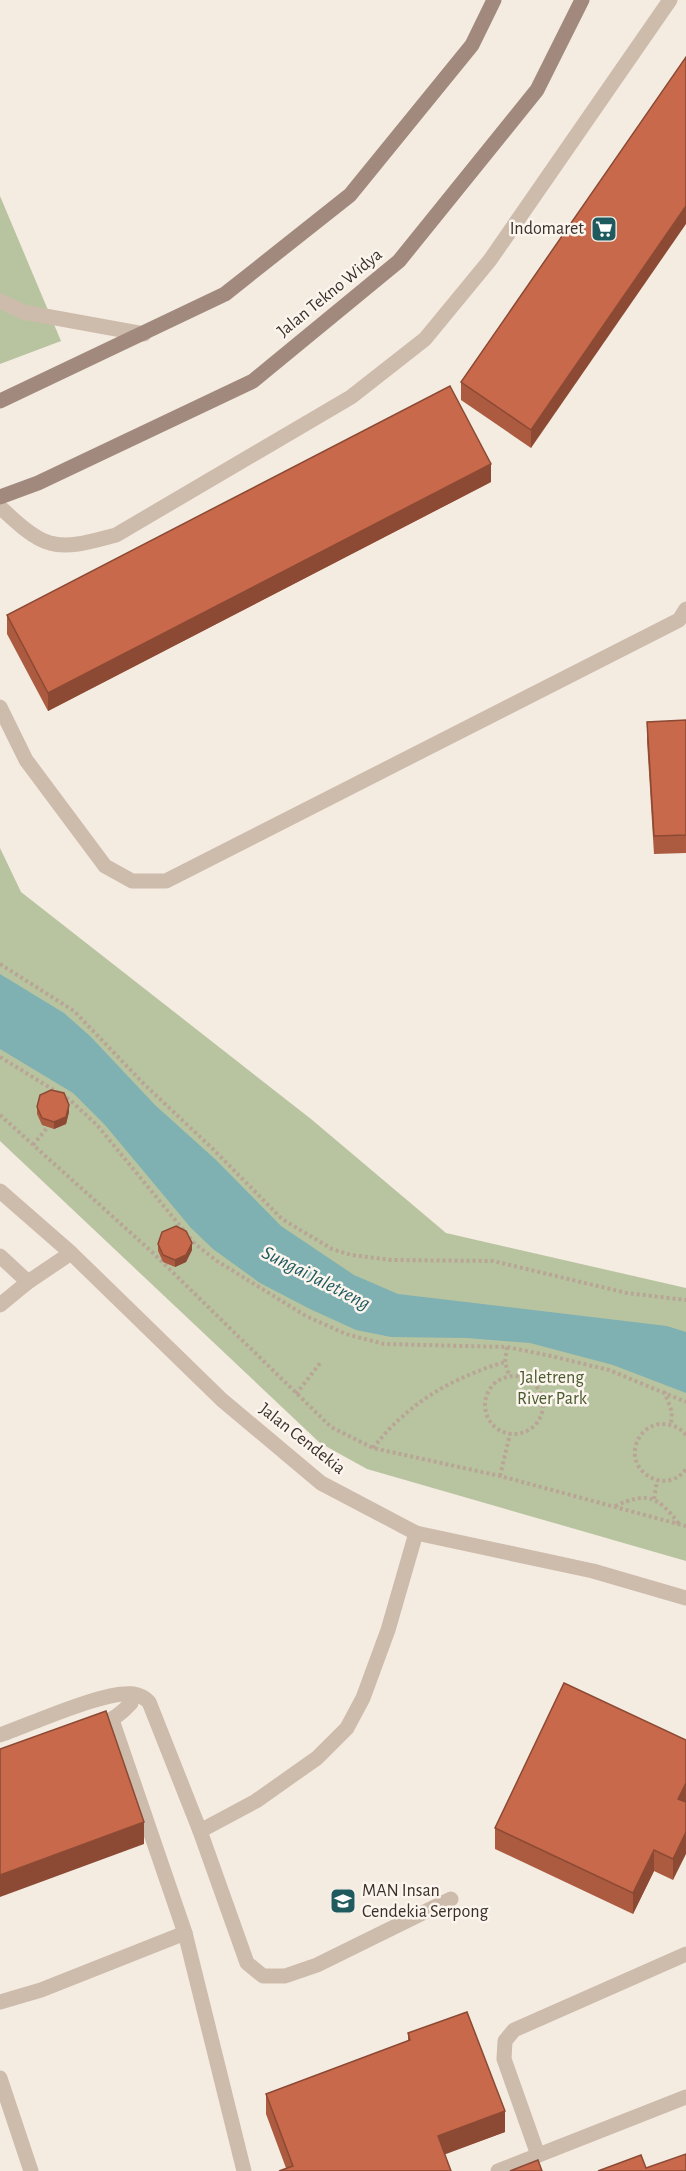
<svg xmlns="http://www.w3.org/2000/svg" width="686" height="2171" font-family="'Alegreya Sans',sans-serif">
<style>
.green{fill:#b8c4a0}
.water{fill:#7fb0b2}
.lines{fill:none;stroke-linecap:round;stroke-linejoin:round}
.path{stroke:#b9a596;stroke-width:4;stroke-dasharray:3 3;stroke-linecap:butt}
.lane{stroke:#cdbbac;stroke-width:15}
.street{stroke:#cdbbac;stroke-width:15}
.secondary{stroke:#a18a7d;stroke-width:15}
.wall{fill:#ac5a40}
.shaded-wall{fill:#8c4a34}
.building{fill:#c8694b;stroke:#8c4a34;stroke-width:1.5}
.labels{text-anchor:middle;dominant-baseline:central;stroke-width:5;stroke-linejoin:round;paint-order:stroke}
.poi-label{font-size:18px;fill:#3b302b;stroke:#fbf5ee;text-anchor:end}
.street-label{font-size:18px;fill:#3b302b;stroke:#fbf5ee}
.park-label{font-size:18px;fill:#4a5a2e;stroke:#fbf5ee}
.water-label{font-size:20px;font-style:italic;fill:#1f5a5e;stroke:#fbf5ee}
</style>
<rect width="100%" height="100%" fill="#f4ebe1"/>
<g class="green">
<path d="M 0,196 L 61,341 L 0,364 Z"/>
<path d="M 0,848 L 21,892 L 311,1119 L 446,1233 L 686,1288 L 686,1561 L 367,1469 L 320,1443 L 0,1141 Z"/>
</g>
<path class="water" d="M 0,974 L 64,1013 L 91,1037 L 155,1105 L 216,1160 L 281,1226 L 354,1275 L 398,1294 L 667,1326 L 686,1332 L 686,1393 L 613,1365 L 530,1343 L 467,1338 L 391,1337 L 356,1330 L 310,1309 L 260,1283 L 213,1249 L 191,1228 L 105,1125 L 73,1093 L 0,1049 Z"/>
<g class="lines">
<g class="path">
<path d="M 0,964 L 74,1011 L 144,1084 L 214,1150 L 282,1219 L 332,1249 L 351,1255 L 391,1260 L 493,1261 L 627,1293 L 686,1300"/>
<path d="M 0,1057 L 70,1100 L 97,1125 L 195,1244 L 217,1261 L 306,1316 L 346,1334 L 384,1344 L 507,1347 L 551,1356 L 609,1370 L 686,1402"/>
<path d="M 0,1115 L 152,1252 L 331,1427 L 373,1448 L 500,1476 L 686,1526"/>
<path d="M 33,1145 L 47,1128"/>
<path d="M 507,1347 L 505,1362 L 509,1375"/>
<circle cx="514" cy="1405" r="29"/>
<path d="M 664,1391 L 672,1412 L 671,1424"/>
<path d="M 296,1394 L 321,1362"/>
<path d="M 686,1435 C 680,1427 671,1424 661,1424 C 654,1424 645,1429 641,1435 C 618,1466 664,1499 686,1469"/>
<path d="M 373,1448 C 382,1437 391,1426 402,1417 C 431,1390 468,1373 505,1362"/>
<path d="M 500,1476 L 510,1434"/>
<path d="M 654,1499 L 657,1481"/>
<path d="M 615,1506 C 647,1492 657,1495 679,1524"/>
</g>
<g class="lane">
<path d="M 0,301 L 23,312 L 144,334"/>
<path d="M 0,507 C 13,519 33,539 50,543 C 70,549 96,540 116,535 L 351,397 L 425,339 L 490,260 L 670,0"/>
<path d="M 0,707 L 26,760 L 105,866 L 132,881 L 166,881 L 679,620 L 686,609"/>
<path d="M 0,1256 L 28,1282"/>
<path d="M 0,1305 L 28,1282 L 71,1253"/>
<path d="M 416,1533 L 388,1630 L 363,1698 L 347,1728 L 317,1758 L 256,1801 L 200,1831 L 247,1963 L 263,1976 L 285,1976 L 317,1965 L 451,1899"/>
<path d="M 112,1720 L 185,1933 L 244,2171"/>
<path d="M 103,1723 C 115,1719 123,1712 131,1703 L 131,1694"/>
<path d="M 0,1735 C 29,1725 105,1690 133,1694 C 140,1695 144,1697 149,1702 L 200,1831"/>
<path d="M 0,2002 L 41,1990 L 185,1933"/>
<path d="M 0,2078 L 31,2171"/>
<path d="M 538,2155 L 504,2059 L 505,2041 L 514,2030 L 686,1954"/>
<path d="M 498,2171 L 686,2097"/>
</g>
<path class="street" d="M 0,1191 L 71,1253 L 222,1400 L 321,1483 L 416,1533 L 593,1571 L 686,1598"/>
<g class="secondary">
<path d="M 0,401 L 225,294 L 350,195 L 472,45 L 494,0"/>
<path d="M 0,497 L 38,483 L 253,381 L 399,261 L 537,90 L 582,0"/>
</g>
</g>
<g class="wall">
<path d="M 686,57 L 531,448 L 461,400 L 461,382 Z"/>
<path d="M 491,482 L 48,711 L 7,634 L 7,615 Z"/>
<path d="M 686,720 L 686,853 L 654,854 L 647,741 L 647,722 Z"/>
<path d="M 37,1107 L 69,1112 L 66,1124 L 54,1129 L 42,1125 L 37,1114 Z"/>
<path d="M 158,1244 L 192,1250 L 186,1262 L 175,1267 L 163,1262 L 158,1251 Z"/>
<path d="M 686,1740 L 673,1880 L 654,1871 L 633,1914 L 495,1849 L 495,1828 Z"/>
<path d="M 408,2033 L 505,2132 L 444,2154 L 286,2168 L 266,2114 L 266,2094 L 408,2041 Z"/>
</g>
<g class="shaded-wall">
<path d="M 686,206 L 686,224 L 531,448 L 531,430 Z"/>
<path d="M 491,464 L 491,482 L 48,711 L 48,693 Z"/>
<path d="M 69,1105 L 69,1112 L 66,1124 L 54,1129 L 54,1122 Z"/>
<path d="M 192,1243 L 192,1250 L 186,1262 L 175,1267 L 175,1260 Z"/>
<path d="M 686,1783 L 686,1804 L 678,1799 Z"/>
<path d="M 144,1822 L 144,1844 L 0,1897 L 0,1875 Z"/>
<path d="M 686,1832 L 686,1854 L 673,1880 L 673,1859 Z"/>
<path d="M 654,1850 L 654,1871 L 633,1914 L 633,1893 Z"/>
<path d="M 505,2111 L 505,2132 L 438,2157 L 438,2136 Z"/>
</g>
<g class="building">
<path d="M 686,57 L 686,206 L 531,430 L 461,382 Z"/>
<path d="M 450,386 L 491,464 L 48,693 L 7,615 Z"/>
<path d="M 686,720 L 686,835 L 654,836 L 647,722 Z"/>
<path d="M 51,1090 L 64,1093 L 69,1105 L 66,1117 L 54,1122 L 42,1118 L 37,1107 L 40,1095 Z"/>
<path d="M 176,1226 L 186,1231 L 192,1243 L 186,1255 L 175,1260 L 163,1255 L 158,1244 L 162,1232 Z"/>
<path d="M 564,1683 L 686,1740 L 686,1783 L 678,1799 L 686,1802 L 686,1832 L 673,1859 L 654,1850 L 633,1893 L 495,1828 Z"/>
<path d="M 106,1711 L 144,1822 L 0,1875 L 0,1749 Z"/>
<path d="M 467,2012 L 505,2111 L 438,2136 L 451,2171 L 279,2171 L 293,2166 L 266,2094 L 410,2040 L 408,2033 Z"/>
<path d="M 686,2154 L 686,2171 L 598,2171 L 641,2155 L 646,2168 Z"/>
<path d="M 538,2160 L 542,2171 L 510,2171 Z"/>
</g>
<defs>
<g id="supermarket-square" transform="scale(1.35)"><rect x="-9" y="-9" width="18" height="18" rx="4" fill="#1f5a5e" stroke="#fbf5ee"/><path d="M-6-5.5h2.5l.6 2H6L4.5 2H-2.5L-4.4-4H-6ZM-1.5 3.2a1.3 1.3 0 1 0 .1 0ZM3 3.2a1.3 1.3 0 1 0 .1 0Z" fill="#fff"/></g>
<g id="school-square" transform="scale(1.35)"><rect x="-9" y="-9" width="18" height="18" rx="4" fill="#1f5a5e" stroke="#fbf5ee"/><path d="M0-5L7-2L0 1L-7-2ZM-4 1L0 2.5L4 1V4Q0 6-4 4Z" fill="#fff"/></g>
</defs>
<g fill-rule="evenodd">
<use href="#supermarket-square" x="604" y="229"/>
<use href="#school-square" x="343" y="1901"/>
</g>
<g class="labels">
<g class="poi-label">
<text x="584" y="229">Indomaret</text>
<text x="362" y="1891" text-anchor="start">MAN Insan<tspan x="362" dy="21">Cendekia Serpong</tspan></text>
</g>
<g class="street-label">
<text transform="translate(330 293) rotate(-39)">Jalan Tekno Widya</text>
<text transform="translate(302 1439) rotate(38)">Jalan Cendekia</text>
</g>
<g class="park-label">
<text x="552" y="1378">Jaletreng<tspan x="552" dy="21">River Park</tspan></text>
</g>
<g class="water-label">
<text transform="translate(316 1278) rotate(27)">Sungai Jaletreng</text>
</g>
</g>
</svg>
